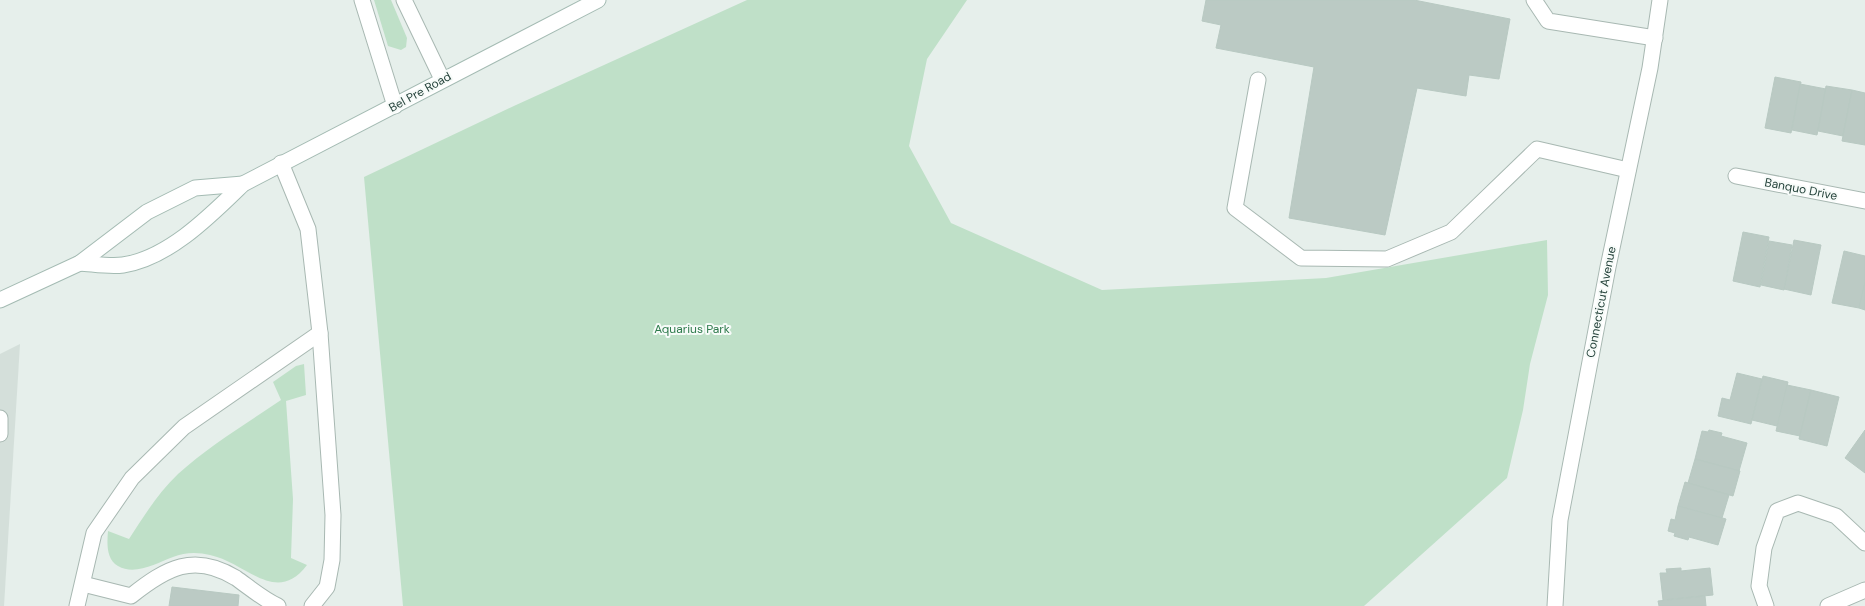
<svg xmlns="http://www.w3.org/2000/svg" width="1865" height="606" font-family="'DM Sans',sans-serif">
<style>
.built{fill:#d4dfda}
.green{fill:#bfe0c8}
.building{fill:#bbcac4;stroke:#b8c9c2}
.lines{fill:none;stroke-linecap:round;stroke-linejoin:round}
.service-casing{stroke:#a8b8b2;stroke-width:17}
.minor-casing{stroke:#a8b8b2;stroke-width:17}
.tertiary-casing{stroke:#a8b8b2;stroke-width:17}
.secondary-casing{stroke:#a4bbb3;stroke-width:17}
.service{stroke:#fff;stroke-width:15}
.minor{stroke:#fff;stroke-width:15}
.tertiary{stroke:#fff;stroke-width:15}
.secondary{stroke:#fff;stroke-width:15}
.labels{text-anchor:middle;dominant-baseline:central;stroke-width:4;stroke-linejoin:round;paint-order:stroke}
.street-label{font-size:12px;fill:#24423a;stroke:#f7fbf9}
.park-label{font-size:12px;fill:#2d7a4b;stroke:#f7fbf9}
</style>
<rect width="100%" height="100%" fill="#e6efeb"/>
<path class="built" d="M 20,344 L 4,606 L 0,606 L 0,354 Z"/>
<g class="green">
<path d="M 374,0 L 391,0 L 407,38 L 406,47 L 401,50 L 388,46 Z"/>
<path d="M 747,0 L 967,0 L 927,59 L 909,146 L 951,223 L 1102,290 L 1326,278 L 1547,240 L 1548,295 L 1530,364 L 1523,410 L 1507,478 L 1364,606 L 403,606 L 364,177 L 516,105 Z"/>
<path d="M 304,364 L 306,395 L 286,401 L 293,499 L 291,558 L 307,565 C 276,606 247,563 210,555 C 198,552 185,552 173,557 C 157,563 135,576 118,566 C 106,559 107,543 108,531 L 129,539 C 144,516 158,493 178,474 C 209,446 246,424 281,400 L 273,382 L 296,366 Z"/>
</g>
<g class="building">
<path d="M 1206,0 L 1414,0 L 1510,19 L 1499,79 L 1469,75 L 1466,96 L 1417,88 L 1385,235 L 1289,218 L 1314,67 L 1216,48 L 1221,25 L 1202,21 Z"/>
<path d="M 1775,77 L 1801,82 L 1791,133 L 1765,128 Z"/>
<path d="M 1800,84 L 1826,89 L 1817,135 L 1792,130 Z"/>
<path d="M 1826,86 L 1852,90 L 1843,136 L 1818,131 Z"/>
<path d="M 1852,90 L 1865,93 L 1865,145 L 1842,141 Z"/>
<path d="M 1743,232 L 1769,237 L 1760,287 L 1733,281 Z"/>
<path d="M 1794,240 L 1821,245 L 1811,295 L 1784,289 Z"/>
<path d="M 1769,241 L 1792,245 L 1784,290 L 1761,285 Z"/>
<path d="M 1844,251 L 1865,256 L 1865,282 L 1859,308 L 1832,303 Z"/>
<path d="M 1865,282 L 1865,310 L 1859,308 Z"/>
<path d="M 1737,373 L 1762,379 L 1751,424 L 1718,416 L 1722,398 L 1730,400 Z"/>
<path d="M 1763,376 L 1788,382 L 1777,426 L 1752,420 Z"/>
<path d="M 1787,385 L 1811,390 L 1800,436 L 1776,431 Z"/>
<path d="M 1811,390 L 1839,397 L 1827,446 L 1799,439 Z"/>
<path d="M 1709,430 L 1722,433 L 1721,436 L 1747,443 L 1739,471 L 1695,459 L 1702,431 L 1708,432 Z"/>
<path d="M 1865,430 L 1865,473 L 1845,458 Z"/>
<path d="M 1695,459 L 1740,471 L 1733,496 L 1688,483 Z"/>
<path d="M 1685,482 L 1729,495 L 1722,518 L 1678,506 Z"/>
<path d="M 1678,506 L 1726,519 L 1718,545 L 1689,537 L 1688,540 L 1674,536 L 1675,533 L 1668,531 L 1671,519 L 1675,520 Z"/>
<path d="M 1681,568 L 1681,571 L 1710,568 L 1713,595 L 1663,600 L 1660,573 L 1667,573 L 1666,569 Z"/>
<path d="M 172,587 L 239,595 L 238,606 L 169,606 Z"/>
<path d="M 1705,596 L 1706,606 L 1659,606 L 1658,601 Z"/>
</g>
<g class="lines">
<g class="service-casing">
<g id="service">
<path d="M 1534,0 L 1548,21 L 1655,38"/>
<path d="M 1258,80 L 1235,208 L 1301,258 L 1387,259 L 1451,232 L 1537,149 L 1628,170"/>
<path d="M 0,418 L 0,434"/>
<path d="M 83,584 L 131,596 C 166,568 194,552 236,578 C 250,588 263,599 278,606"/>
<path d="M 77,606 L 94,533 L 132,478 L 184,427 L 320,333 L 308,229 L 281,163"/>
<path d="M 312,606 L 327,587 L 332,560 L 333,515 L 320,333"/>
</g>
</g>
<g class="minor-casing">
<g id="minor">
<path d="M 362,0 L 395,106"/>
<path d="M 404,0 L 442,79"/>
<path d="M 1736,176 L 1865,201"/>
<path d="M 1766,606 L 1759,586 L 1764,548 L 1777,511 L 1798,503 L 1836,516 L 1865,543"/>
<path d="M 1828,606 L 1865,590"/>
</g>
</g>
<g class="tertiary-casing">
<path id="tertiary" d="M 1555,606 L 1560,520 L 1608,267 L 1650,68 L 1660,0"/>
</g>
<g class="secondary-casing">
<g id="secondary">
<path d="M 80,263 C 94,264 110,267 123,265 C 169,258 211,215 243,184 L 598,0"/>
<path d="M 0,300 L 80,263 L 147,212 L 195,188 L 243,184"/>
</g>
</g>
<use href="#service" class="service"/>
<use href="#minor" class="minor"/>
<use href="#tertiary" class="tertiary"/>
<use href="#secondary" class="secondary"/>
</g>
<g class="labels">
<g class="street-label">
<text transform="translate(420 92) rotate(-29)">Bel Pre Road</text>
<text transform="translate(1801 189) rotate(11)">Banquo Drive</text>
<text transform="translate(1601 302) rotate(-79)">Connecticut Avenue</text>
</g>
<g class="park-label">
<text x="692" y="329">Aquarius Park</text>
</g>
</g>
</svg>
